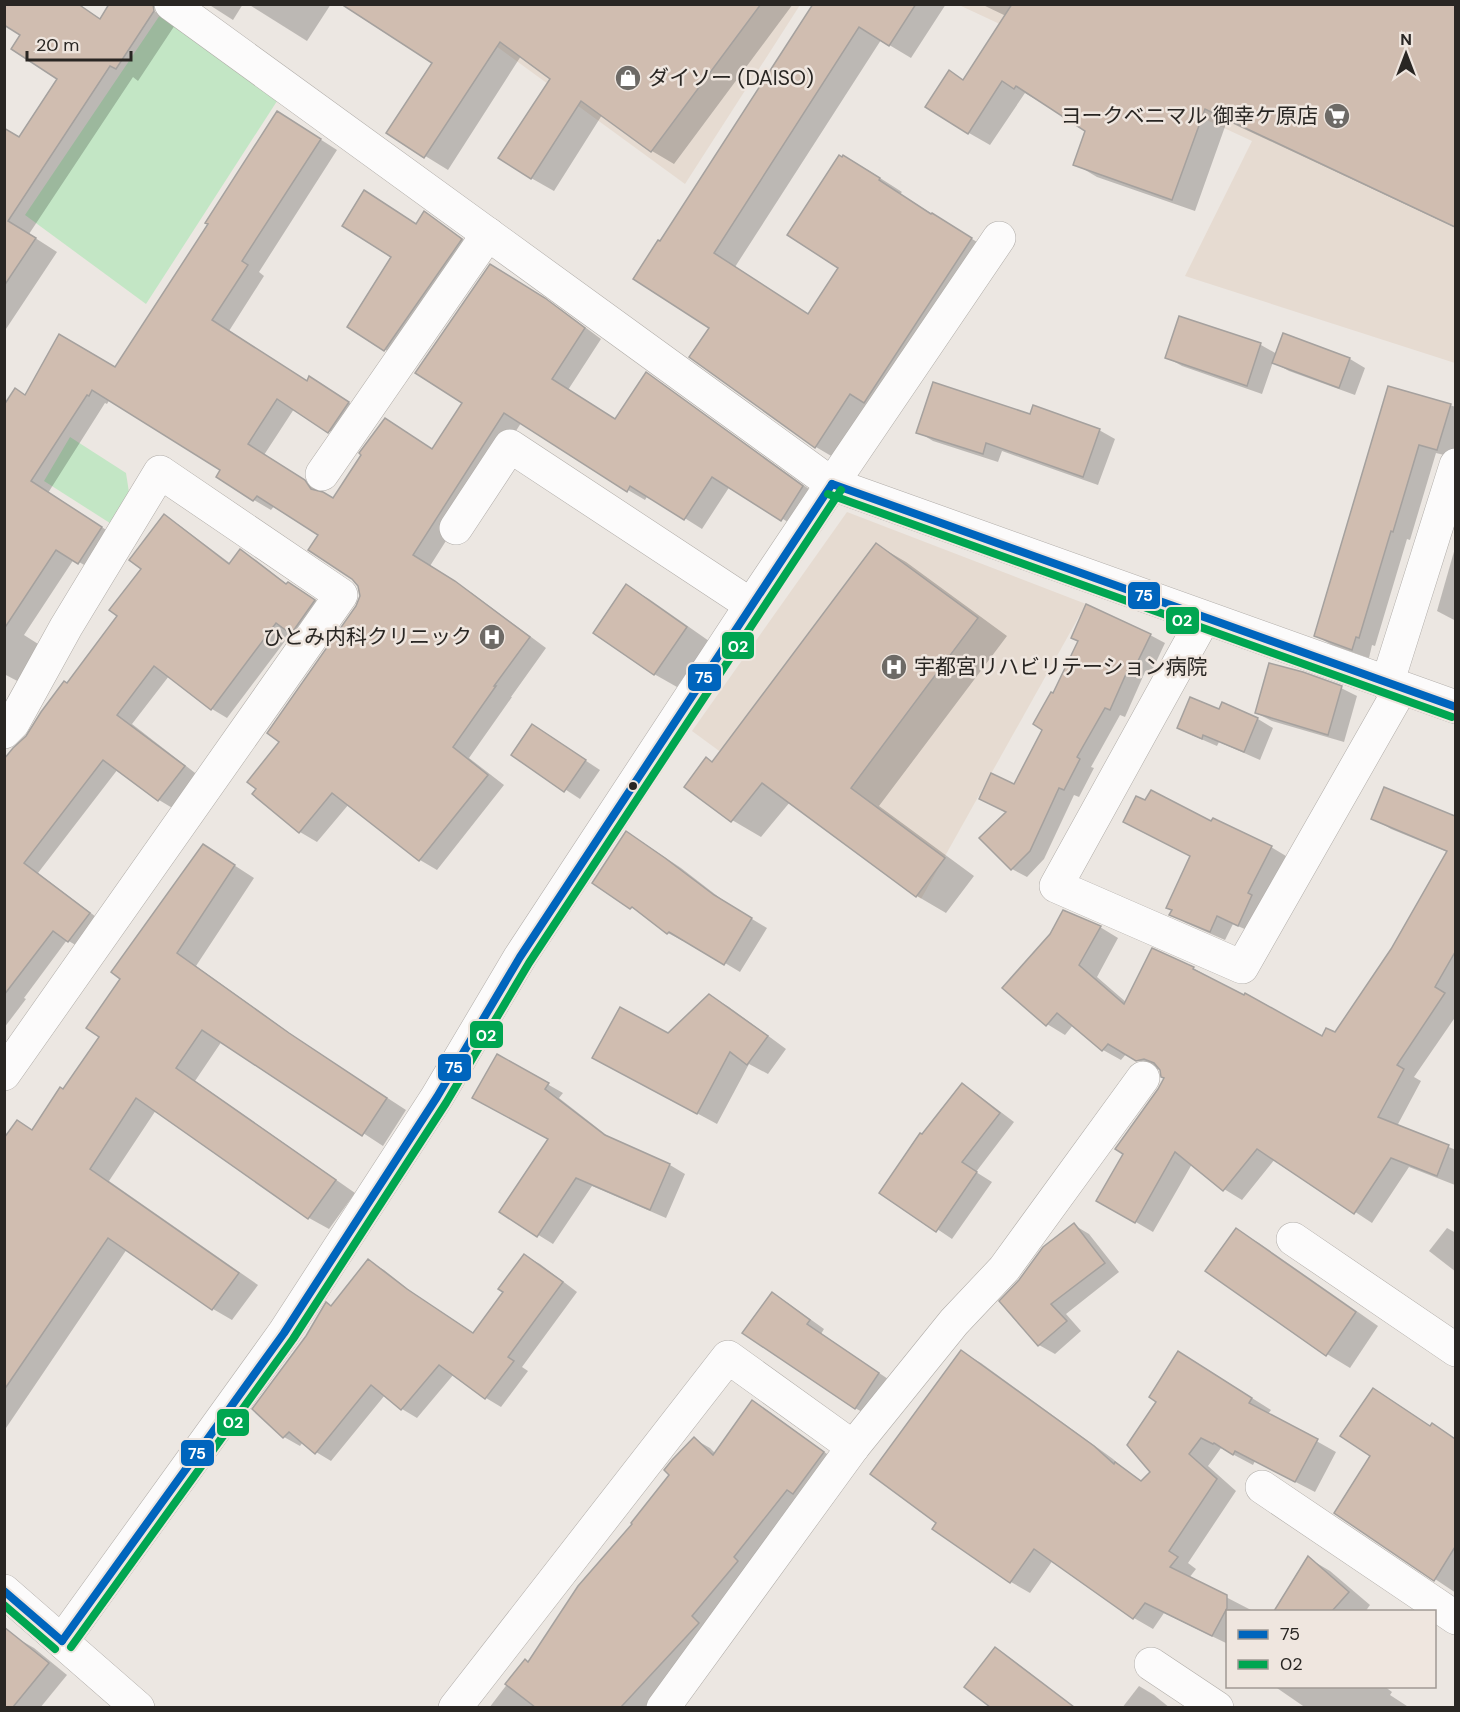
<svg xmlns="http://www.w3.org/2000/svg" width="1460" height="1712" font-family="'DM Sans','Noto Sans JP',sans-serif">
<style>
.built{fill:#e6dbd1}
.green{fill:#c3e6c5}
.shadow{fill:#0003}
.building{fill:#d0bdb0;stroke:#a5a19e;stroke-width:1.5}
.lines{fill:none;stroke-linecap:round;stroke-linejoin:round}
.minor-casing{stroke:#b0aca8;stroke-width:34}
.tertiary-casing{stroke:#b0aca8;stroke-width:34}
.minor{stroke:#fcfbfb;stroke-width:33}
.tertiary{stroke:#fcfbfb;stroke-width:33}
.bus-1-casing{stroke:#efe6df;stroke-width:12}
.bus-2-casing{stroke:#efe6df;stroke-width:12}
.bus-1{stroke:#0065bd;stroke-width:8}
.bus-2{stroke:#00a651;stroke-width:8}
.bus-dot{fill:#292623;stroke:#efe6df;stroke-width:2}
.labels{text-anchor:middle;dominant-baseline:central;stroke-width:5;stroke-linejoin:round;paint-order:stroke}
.poi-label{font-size:21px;fill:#292623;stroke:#efe6df;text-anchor:start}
.line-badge{stroke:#efe6df;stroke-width:2}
.badge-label{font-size:16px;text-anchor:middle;font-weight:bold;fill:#fff}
</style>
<rect width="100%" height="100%" fill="#ece7e2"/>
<g class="built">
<path d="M 440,5 L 800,5 L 685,184 Z"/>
<path d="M 959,5 L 1455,5 L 1455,363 L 1185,276 L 1252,141 Z"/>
<path d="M 847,512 L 1086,604 L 921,899 L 692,731 Z"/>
</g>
<g class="green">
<path d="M 160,15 L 279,98 L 146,304 L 25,215 Z"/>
<path d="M 70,437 L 126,473 L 130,499 L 113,525 L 44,481 Z"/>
</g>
<g class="shadow">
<path d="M 144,4 L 175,25 L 138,81 L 133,77 L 29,234 L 57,252 L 4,332 L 4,128 L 20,138 L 101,20 Z"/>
<path d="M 208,4 L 243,4 L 233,20 Z"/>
<path d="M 248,4 L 331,4 L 307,41 Z"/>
<path d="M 344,4 L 793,4 L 674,164 L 652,151 L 602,115 L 554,191 L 531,178 L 552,78 L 521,56 L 448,170 L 388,133 L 434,63 Z"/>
<path d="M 814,4 L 946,4 L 911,58 L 881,40 L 735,267 L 809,315 L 840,268 L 866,169 L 902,192 L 900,194 L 993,252 L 838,460 L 816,447 L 691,357 L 711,327 L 661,243 Z"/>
<path d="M 981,4 L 1456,4 L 1456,228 L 1227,121 L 1195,211 L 1097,177 L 1075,164 L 1087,131 L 1038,99 L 1037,100 L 1025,93 L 990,145 L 969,133 L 964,81 L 1006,16 Z"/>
<path d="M 295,123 L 337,150 L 259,272 L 264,276 L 229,331 L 308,382 L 327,388 L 365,413 L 346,441 L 294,409 L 264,455 L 334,500 L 433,450 L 464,402 L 507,276 L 562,310 L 601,339 L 568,390 L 616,421 L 646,374 L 663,384 L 820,497 L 799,529 L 730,486 L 702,529 L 648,495 L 645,500 L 628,490 L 521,423 L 430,566 L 472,593 L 546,648 L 511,697 L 512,697 L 469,758 L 504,785 L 437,870 L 420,860 L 349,804 L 317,842 L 300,832 L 254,794 L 358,606 L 361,596 L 359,586 L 320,534 L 275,505 L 271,510 L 254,500 L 218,476 L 222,470 L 110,399 L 107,404 L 105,403 L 48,493 L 119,538 L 96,572 L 74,559 L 24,635 L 46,649 L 23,684 L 4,674 L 4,553 L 26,396 L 116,369 Z"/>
<path d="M 424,213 L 476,248 L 400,359 L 349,327 Z"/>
<path d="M 1180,318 L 1261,345 L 1277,354 L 1284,335 L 1350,359 L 1365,368 L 1355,395 L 1289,371 L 1273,362 L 1262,394 L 1182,366 L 1166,357 Z"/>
<path d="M 1389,388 L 1456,407 L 1456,458 L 1436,453 L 1410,540 L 1407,539 L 1375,646 L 1372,645 L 1369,658 L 1332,645 L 1316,636 Z"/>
<path d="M 1031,416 L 1099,430 L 1115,439 L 1098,485 L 1002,451 L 998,462 L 933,441 L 918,432 Z"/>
<path d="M 164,516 L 179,525 L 231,564 L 240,551 L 256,560 L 288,585 L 304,592 L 329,610 L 307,642 L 291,633 L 227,718 L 212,709 L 169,676 L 132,724 L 199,776 L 174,809 L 159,800 L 118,769 L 38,873 L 104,923 L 84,950 L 67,940 L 24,998 L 26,999 L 4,1028 L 4,761 L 28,737 L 119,616 L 143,569 Z"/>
<path d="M 877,545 L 906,562 L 1007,636 L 879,806 L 974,876 L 946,913 L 917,896 L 790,802 L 761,837 L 732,820 Z"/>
<path d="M 1455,548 L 1456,548 L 1456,621 L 1437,611 Z"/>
<path d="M 627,586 L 649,599 L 709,641 L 677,687 L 654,674 Z"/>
<path d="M 1150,635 L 1165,643 L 1150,675 L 1145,672 L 1125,717 L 1120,715 L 1091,767 L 1094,768 L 1079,797 L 1074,795 L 1044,859 L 1027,877 L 1012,869 L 1007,813 L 981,799 L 1015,786 Z"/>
<path d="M 1341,688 L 1357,696 L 1344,742 L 1272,721 L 1256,713 Z"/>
<path d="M 1223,704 L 1258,719 L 1273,728 L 1260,760 L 1219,742 L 1217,746 L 1194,736 L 1179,728 L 1219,711 Z"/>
<path d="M 533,726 L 600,770 L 580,799 L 513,755 Z"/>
<path d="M 1385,789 L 1456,818 L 1456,1016 L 1414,1077 L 1421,1081 L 1397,1126 L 1456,1150 L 1455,1185 L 1409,1167 L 1372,1223 L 1275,1159 L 1242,1200 L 1224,1189 L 1192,1164 L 1153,1232 L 1098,1200 L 1166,1078 L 1161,1069 L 1155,1070 L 1127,1053 L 1121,1060 L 1103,1050 L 1073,1025 L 1065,1035 L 1047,1024 L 1005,988 L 1100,927 L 1118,938 L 1097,977 L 1127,1003 L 1193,968 L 1211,978 L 1210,980 L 1322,1038 L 1335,1034 L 1392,949 L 1447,852 L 1391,829 L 1373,818 Z"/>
<path d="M 1212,823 L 1271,847 L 1286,856 L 1263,903 L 1254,933 L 1233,924 L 1225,940 L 1186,923 L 1171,914 Z"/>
<path d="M 642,842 L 681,868 L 729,905 L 767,928 L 740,972 L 685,939 L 683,941 L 668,933 L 647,917 L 631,907 Z"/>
<path d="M 223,858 L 254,878 L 196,966 L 309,1047 L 406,1110 L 383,1146 L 222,1041 L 195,1081 L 355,1193 L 329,1229 L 309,1218 L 156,1110 L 109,1181 L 258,1285 L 232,1320 L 213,1309 L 127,1249 L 4,1431 L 4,1141 L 33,1131 L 63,1090 Z"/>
<path d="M 709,995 L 729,1007 L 786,1049 L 768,1074 L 749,1064 L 717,1124 L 613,1068 L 668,1035 Z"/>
<path d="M 498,1056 L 563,1093 L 559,1098 L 614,1141 L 670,1165 L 685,1174 L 666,1218 L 592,1186 L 553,1244 L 501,1212 L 550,1139 Z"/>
<path d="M 962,1085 L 977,1094 L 1014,1122 L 976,1172 L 992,1182 L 952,1239 L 882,1192 L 922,1136 Z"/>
<path d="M 1074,1225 L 1089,1234 L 1119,1272 L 1066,1314 L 1081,1331 L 1055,1354 L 1039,1345 L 1001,1302 Z"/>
<path d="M 1447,1228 L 1456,1233 L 1456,1272 L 1429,1251 Z"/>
<path d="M 1236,1230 L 1259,1243 L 1378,1326 L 1350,1368 L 1327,1354 Z"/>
<path d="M 525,1256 L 540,1264 L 577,1292 L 522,1367 L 528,1371 L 501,1407 L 486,1398 L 454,1374 L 417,1418 L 402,1409 L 385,1395 L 331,1461 L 316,1452 L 303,1442 L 300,1446 L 284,1437 L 254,1409 L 368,1261 L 384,1270 L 422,1300 L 474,1334 L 505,1292 Z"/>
<path d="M 773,1294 L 788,1303 L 824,1329 L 821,1334 L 894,1383 L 871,1417 L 855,1408 Z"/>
<path d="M 962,1352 L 981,1363 L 1113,1459 L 1124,1469 L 1143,1482 L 1152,1472 L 1198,1364 L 1271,1410 L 1268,1414 L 1336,1452 L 1315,1492 L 1255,1461 L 1253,1465 L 1221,1448 L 1208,1466 L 1236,1491 L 1188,1563 L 1196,1569 L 1189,1578 L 1251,1610 L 1250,1612 L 1228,1612 L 1228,1644 L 1164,1613 L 1153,1629 L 1134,1618 L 1053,1560 L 1030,1593 L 1011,1582 L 934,1528 L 938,1523 Z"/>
<path d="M 1374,1390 L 1431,1427 L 1456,1439 L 1456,1593 L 1336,1513 L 1372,1456 Z"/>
<path d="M 753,1402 L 768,1411 L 838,1462 L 675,1672 L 644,1708 L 489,1708 L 525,1661 L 529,1663 L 671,1475 L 694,1439 L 710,1448 L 716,1454 Z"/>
<path d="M 1308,1558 L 1330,1571 L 1370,1605 L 1365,1612 L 1276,1612 Z"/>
<path d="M 15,1637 L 34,1648 L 67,1675 L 40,1708 L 4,1708 L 4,1642 Z"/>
<path d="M 995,1649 L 1010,1658 L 1075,1708 L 992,1708 L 966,1687 Z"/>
<path d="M 1139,1686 L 1154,1695 L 1170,1708 L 1122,1708 Z"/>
<path d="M 1274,1686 L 1384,1686 L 1392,1692 L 1390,1695 L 1410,1708 L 1306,1708 Z"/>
</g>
<g class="building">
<path d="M 4,4 L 78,4 L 100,19 L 109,4 L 153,4 L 154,11 L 116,69 L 110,66 L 8,221 L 36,238 L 4,286 L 4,128 L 19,137 L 57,79 L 11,49 L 20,35 L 4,25 Z"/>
<path d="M 341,4 L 761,4 L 651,152 L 581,101 L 531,179 L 498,158 L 550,79 L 500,42 L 424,158 L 386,133 L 432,63 Z"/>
<path d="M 813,4 L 916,4 L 889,46 L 859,27 L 714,253 L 808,314 L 838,268 L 787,235 L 839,155 L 842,157 L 843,155 L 880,178 L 879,180 L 931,214 L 932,213 L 972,238 L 864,403 L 850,394 L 815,448 L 689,357 L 709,328 L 633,279 L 658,240 L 660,241 Z"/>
<path d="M 1012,4 L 1455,4 L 1455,227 L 1205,109 L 1172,200 L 1073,165 L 1085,131 L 1016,86 L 1014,89 L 1002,81 L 968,134 L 925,107 L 949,70 L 963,80 Z"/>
<path d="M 277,111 L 321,139 L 242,261 L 248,265 L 212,320 L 307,381 L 309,376 L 349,402 L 328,433 L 277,399 L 248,444 L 305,480 L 311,489 L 323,492 L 333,498 L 361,455 L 359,453 L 385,418 L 432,449 L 462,403 L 415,373 L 490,264 L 545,298 L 585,328 L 552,379 L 615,419 L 646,372 L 803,486 L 781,521 L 712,477 L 684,520 L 630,486 L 627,492 L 504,413 L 413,555 L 455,581 L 530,637 L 494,686 L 496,686 L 453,747 L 488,775 L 419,861 L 332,793 L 299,833 L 252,794 L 256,789 L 247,782 L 279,742 L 267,733 L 356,606 L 360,596 L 358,586 L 352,579 L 308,550 L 318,535 L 257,496 L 253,501 L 216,477 L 220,470 L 92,390 L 89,396 L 87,395 L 31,481 L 102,527 L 78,564 L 56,550 L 4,629 L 4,405 L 15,388 L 25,395 L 59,334 L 115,367 L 208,224 L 205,223 Z"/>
<path d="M 364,190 L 416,224 L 424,211 L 462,239 L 384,351 L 347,327 L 391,257 L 342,226 Z"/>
<path d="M 1179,316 L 1261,343 L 1247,386 L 1165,358 Z"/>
<path d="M 1283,333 L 1350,358 L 1339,388 L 1272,363 Z"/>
<path d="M 933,382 L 1030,414 L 1033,405 L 1100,429 L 1083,477 L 986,443 L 983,454 L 916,433 Z"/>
<path d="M 1388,386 L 1451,404 L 1437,450 L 1419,445 L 1393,532 L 1391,531 L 1359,638 L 1356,637 L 1352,650 L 1314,636 Z"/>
<path d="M 164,514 L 229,564 L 240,549 L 286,584 L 288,582 L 315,600 L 291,634 L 276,623 L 211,710 L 154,666 L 117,715 L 185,766 L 158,801 L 103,760 L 24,863 L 90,913 L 68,942 L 53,931 L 4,995 L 4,759 L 13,748 L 26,736 L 41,712 L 64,681 L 67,683 L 117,616 L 109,610 L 141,569 L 129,560 Z"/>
<path d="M 876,543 L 978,618 L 851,788 L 945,858 L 916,897 L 762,783 L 731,822 L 684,787 L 706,757 L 712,762 Z"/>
<path d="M 626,584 L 687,627 L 654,675 L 593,633 Z"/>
<path d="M 1086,604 L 1151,634 L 1135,667 L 1130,665 L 1110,710 L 1105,708 L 1077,757 L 1080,759 L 1064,790 L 1059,788 L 1030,851 L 1011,870 L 979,838 L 1006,812 L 979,799 L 991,773 L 1014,784 L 1042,730 L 1033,724 L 1051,692 L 1053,693 L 1078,641 L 1071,638 Z"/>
<path d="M 1269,663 L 1303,672 L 1342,686 L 1328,735 L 1255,713 Z"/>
<path d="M 1190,697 L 1219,709 L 1222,702 L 1258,718 L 1244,752 L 1203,735 L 1202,739 L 1177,728 Z"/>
<path d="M 532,724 L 586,760 L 564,792 L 511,755 Z"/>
<path d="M 1384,787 L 1455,816 L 1455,952 L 1435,987 L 1445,993 L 1397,1065 L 1404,1069 L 1378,1117 L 1449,1145 L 1437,1176 L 1391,1158 L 1354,1214 L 1257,1149 L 1223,1191 L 1175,1152 L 1135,1223 L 1096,1201 L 1123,1154 L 1115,1149 L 1158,1089 L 1164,1078 L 1161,1077 L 1160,1070 L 1154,1063 L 1144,1059 L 1136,1061 L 1108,1044 L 1102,1051 L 1057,1013 L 1046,1026 L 1002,988 L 1050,934 L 1063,910 L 1101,926 L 1079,965 L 1124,1004 L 1152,948 L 1194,967 L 1193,969 L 1244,995 L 1245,993 L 1322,1036 L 1326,1028 L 1335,1032 L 1391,949 L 1447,851 L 1371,819 Z"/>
<path d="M 1151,790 L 1211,821 L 1213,818 L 1272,846 L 1248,893 L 1252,895 L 1238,926 L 1217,916 L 1210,932 L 1169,915 L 1172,910 L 1166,908 L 1190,856 L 1123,822 L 1136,796 L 1145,800 Z"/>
<path d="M 626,831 L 665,858 L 714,895 L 752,918 L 724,965 L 669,932 L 667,934 L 632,907 L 630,909 L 592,883 Z"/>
<path d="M 203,844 L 235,865 L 177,953 L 289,1033 L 387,1098 L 362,1136 L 202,1030 L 176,1068 L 336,1180 L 308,1219 L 136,1098 L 90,1169 L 239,1273 L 212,1310 L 108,1238 L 4,1390 L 4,1138 L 17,1120 L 32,1130 L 60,1087 L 63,1089 L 99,1037 L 86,1028 L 120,979 L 111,972 Z"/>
<path d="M 709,994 L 768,1036 L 747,1065 L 730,1052 L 697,1114 L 592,1058 L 620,1007 L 668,1033 Z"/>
<path d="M 497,1054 L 549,1083 L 545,1089 L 605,1135 L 670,1164 L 650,1210 L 576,1178 L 537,1237 L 499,1212 L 548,1139 L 472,1098 Z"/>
<path d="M 962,1083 L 1000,1113 L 962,1162 L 977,1172 L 936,1232 L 879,1193 L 920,1133 L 922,1134 Z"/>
<path d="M 1074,1223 L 1105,1263 L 1051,1304 L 1067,1321 L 1038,1346 L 999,1301 L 1019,1280 L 1043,1247 Z"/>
<path d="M 1236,1228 L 1356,1312 L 1326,1356 L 1205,1271 Z"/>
<path d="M 524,1254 L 563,1282 L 508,1357 L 514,1361 L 485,1399 L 439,1365 L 401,1410 L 371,1385 L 315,1454 L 289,1432 L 283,1438 L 252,1409 L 306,1336 L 326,1302 L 331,1306 L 368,1259 L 407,1289 L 473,1333 L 503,1292 L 498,1289 Z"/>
<path d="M 772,1292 L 810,1320 L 807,1324 L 879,1373 L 855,1409 L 742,1333 Z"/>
<path d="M 961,1350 L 1094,1446 L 1114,1464 L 1115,1462 L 1141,1481 L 1150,1472 L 1127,1445 L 1156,1402 L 1149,1397 L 1178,1351 L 1252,1398 L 1249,1403 L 1318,1439 L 1295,1482 L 1235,1451 L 1233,1455 L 1214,1443 L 1213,1444 L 1201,1438 L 1189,1454 L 1217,1479 L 1169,1551 L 1178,1557 L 1170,1567 L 1227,1595 L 1227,1608 L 1212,1636 L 1145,1603 L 1133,1619 L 1034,1549 L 1010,1583 L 932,1529 L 936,1523 L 870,1474 Z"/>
<path d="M 1373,1388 L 1430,1426 L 1432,1423 L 1455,1439 L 1455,1547 L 1434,1581 L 1334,1513 L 1370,1456 L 1340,1436 Z"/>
<path d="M 752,1400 L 824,1452 L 793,1494 L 787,1490 L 734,1557 L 738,1561 L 692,1616 L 699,1623 L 621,1707 L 535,1707 L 505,1684 L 525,1659 L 528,1662 L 578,1586 L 632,1524 L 631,1523 L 669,1475 L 664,1470 L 672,1460 L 694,1437 L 713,1455 Z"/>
<path d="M 1308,1556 L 1349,1592 L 1332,1611 L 1274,1611 Z"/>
<path d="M 4,1627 L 49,1663 L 13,1707 L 4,1707 Z"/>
<path d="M 995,1647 L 1074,1707 L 990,1707 L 964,1687 Z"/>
</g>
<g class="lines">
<g class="minor-casing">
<g id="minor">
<path d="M 171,4 L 832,484 L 1456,707"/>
<path d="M 322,474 L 488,234"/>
<path d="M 832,484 L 999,238"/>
<path d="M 456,528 L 510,446 L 751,605"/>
<path d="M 1204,618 L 1056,886 L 1242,967 L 1401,688"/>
<path d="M 1387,684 L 1456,465"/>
<path d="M 4,732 L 13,723 L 66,627 L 160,472 L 341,595 L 4,1074"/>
<path d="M 1293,1239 L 1456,1350"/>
<path d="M 1262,1487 L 1456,1618"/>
<path d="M 1151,1664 L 1217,1708"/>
<path d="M 455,1708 L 728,1357 L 853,1447"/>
<path d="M 663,1708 L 853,1447 L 954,1322 L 1004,1269 L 1143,1078"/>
</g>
</g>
<g class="tertiary-casing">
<g id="tertiary">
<path d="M 4,1591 L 138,1708"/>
<path d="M 62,1641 L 284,1333 L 437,1097 L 520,957 L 751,605 L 832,484"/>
</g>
</g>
<use href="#minor" class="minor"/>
<use href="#tertiary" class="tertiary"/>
<g class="bus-1-casing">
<g id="bus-1">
<path d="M 832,484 L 1456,707"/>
<path d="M 4,1591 L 62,1641"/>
<path d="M 62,1641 L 284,1333 L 437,1097 L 520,957 L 832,484"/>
</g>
</g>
<g class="bus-2-casing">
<g id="bus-2">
<path d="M 828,494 L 1452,717"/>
<path d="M 4,1605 L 55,1649"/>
<path d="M 71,1647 L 293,1339 L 446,1103 L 529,963 L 841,490"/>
</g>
</g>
<use href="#bus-1" class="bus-1"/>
<use href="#bus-2" class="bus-2"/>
</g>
<defs>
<g id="shop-disc" transform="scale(1.35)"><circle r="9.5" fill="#6d6a66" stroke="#efe6df"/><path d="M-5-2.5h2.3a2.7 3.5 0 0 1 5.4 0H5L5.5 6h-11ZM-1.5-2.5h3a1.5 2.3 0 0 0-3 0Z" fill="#fff"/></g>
<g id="supermarket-disc" transform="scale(1.35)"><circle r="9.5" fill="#6d6a66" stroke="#efe6df"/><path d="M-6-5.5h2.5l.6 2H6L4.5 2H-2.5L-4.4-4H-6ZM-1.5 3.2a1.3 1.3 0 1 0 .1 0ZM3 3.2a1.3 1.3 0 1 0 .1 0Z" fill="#fff"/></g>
<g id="hospital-disc" transform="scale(1.35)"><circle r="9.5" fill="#6d6a66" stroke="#efe6df"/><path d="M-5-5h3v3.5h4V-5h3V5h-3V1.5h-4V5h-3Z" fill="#fff"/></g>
</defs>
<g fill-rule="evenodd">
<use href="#shop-disc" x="628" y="78"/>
<use href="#supermarket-disc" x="1337" y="116"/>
<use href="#hospital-disc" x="492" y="637"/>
<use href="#hospital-disc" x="894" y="667"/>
</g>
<circle class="bus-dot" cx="633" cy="786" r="5"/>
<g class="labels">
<g class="poi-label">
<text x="648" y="78">ダイソー (DAISO)</text>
<text x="1318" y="116" text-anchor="end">ヨークベニマル 御幸ケ原店</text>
<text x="472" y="637" text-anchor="end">ひとみ内科クリニック</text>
<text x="914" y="667">宇都宮リハビリテーション病院</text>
</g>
</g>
<g class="line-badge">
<rect x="1127" y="581" width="34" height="29" rx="6" fill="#0065bd"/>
<rect x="1165" y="606" width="35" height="29" rx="6" fill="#00a651"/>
<rect x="721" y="631" width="34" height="29" rx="6" fill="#00a651"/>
<rect x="687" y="663" width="35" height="29" rx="6" fill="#0065bd"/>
<rect x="469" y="1020" width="35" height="29" rx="6" fill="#00a651"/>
<rect x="437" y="1053" width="35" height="29" rx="6" fill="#0065bd"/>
<rect x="216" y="1408" width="34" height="29" rx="6" fill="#00a651"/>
<rect x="180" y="1439" width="35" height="28" rx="6" fill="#0065bd"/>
</g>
<g class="badge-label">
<text x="1144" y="601">75</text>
<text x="1182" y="626">02</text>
<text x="738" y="652">02</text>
<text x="704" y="683">75</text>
<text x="486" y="1041">02</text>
<text x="454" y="1073">75</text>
<text x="233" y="1428">02</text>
<text x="197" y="1459">75</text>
</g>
<rect width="1460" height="1712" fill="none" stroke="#292623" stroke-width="12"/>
<rect x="1226" y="1610" width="210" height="78" fill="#efe6df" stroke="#a09994" stroke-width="1.5"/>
<rect x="1238" y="1630" width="30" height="9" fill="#0065bd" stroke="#a09994" stroke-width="1.5"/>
<text x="1280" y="1640" font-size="18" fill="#292623">75</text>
<rect x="1238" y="1660" width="30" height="9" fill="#00a651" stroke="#a09994" stroke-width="1.5"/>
<text x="1280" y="1670" font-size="18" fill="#292623">02</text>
<g transform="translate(1406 54)" stroke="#efe6df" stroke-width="4.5" paint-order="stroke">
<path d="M0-4.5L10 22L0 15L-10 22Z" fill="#292623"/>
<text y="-9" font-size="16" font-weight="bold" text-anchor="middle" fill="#292623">N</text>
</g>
<path d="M27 51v9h104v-9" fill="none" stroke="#292623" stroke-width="3"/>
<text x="36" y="51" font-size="18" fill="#292623" stroke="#efe6df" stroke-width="4.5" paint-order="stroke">20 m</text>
</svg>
